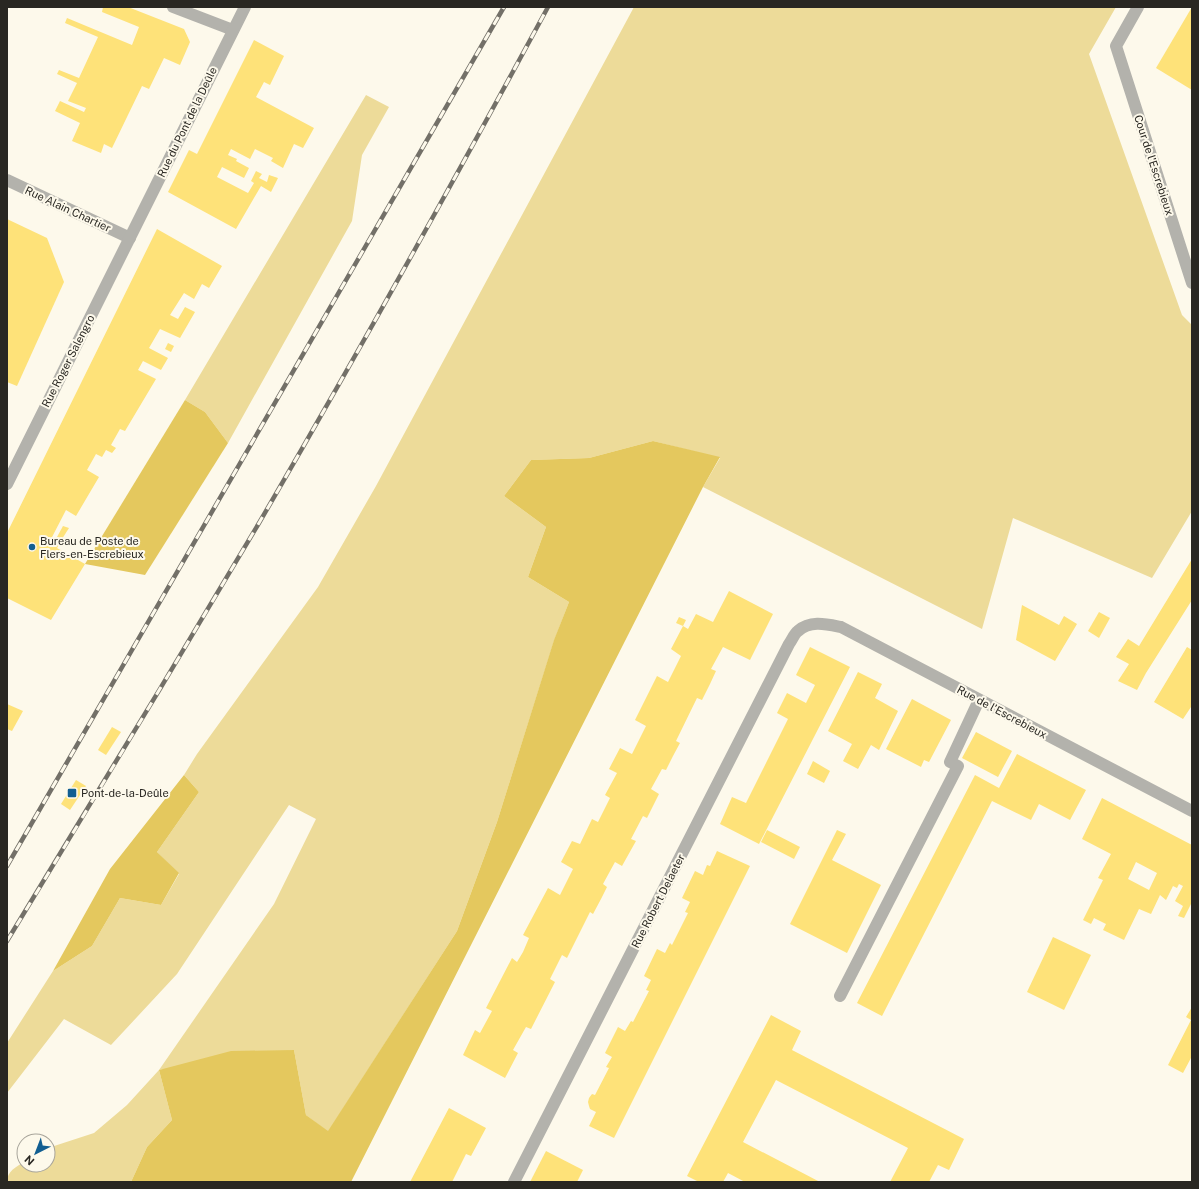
<svg xmlns="http://www.w3.org/2000/svg" width="1199" height="1189" font-family="'Public Sans',sans-serif">
<style>
.green{fill:#eddb99}
.forest{fill:#e4c85e}
.building{fill:#fee279;fill-rule:evenodd}
.lines{fill:none;stroke-linecap:round;stroke-linejoin:round}
.minor{stroke:#b3b2ac;stroke-width:12}
.rail-casing{stroke:#737068;stroke-width:4.5}
.rail{stroke:#fdf9eb;stroke-width:3;stroke-dasharray:9;stroke-linecap:butt}
.poi-dot{fill:#115e91;stroke:#fdf9eb;stroke-width:1.5}
.labels{text-anchor:middle;dominant-baseline:central;stroke-width:4;stroke-linejoin:round;paint-order:stroke}
.street-label{font-size:11px;fill:#292722;stroke:#fdf9eb}
.poi-label{font-size:11px;fill:#292722;stroke:#fdf9eb;text-anchor:start}
</style>
<rect width="100%" height="100%" fill="#fdf9eb"/>
<g class="green">
<path d="M 634,7 L 1116,7 L 1089,54 L 1182,315 L 1192,325 L 1192,511 L 1152,578 L 1013,518 L 982,629 L 703,487 L 720,458 L 653,441 L 589,458 L 531,460 L 504,496 L 546,527 L 528,577 L 569,602 L 554,641 L 497,822 L 457,931 L 328,1132 L 306,1115 L 294,1050 L 159,1070 L 172,1120 L 147,1147 L 131,1182 L 7,1182 C 7,1171 16,1167 24,1162 L 24,1165 L 48,1165 L 48,1148 L 94,1133 L 127,1105 L 159,1070 L 274,904 L 316,819 L 289,805 L 177,974 L 111,1045 L 64,1019 L 7,1093 L 7,1043 L 53,971 L 92,946 L 120,898 L 161,905 L 179,874 L 157,852 L 199,792 L 184,775 L 197,754 L 318,587 L 376,486 Z"/>
<path d="M 366,95 L 389,107 L 362,155 L 352,221 L 228,443 L 205,412 L 185,400 Z"/>
</g>
<g class="forest">
<path d="M 185,400 L 205,412 L 228,443 L 145,575 L 85,564 Z"/>
<path d="M 653,441 L 720,457 L 703,487 L 351,1182 L 131,1182 L 147,1147 L 172,1120 L 159,1070 L 231,1051 L 294,1050 L 306,1115 L 328,1131 L 457,931 L 497,822 L 554,640 L 569,602 L 528,577 L 546,527 L 504,496 L 531,460 L 589,458 Z"/>
<path d="M 184,775 L 199,792 L 157,852 L 179,873 L 161,905 L 120,898 L 92,946 L 53,971 L 110,869 Z"/>
</g>
<g class="building">
<path d="M 103,7 L 128,7 L 184,29 L 190,42 L 180,65 L 164,58 L 149,89 L 142,86 L 112,148 L 104,144 L 101,153 L 72,141 L 80,123 L 55,111 L 60,101 L 84,112 L 86,108 L 68,101 L 77,83 L 57,74 L 59,70 L 79,78 L 98,37 L 65,23 L 67,18 L 132,45 L 139,27 L 102,12 Z"/>
<path d="M 1192,7 L 1192,90 L 1156,68 Z"/>
<path d="M 254,40 L 284,56 L 270,85 L 264,82 L 256,97 L 314,128 L 303,148 L 294,144 L 283,168 L 271,161 L 273,158 L 255,149 L 250,159 L 231,149 L 228,155 L 237,159 L 236,161 L 249,168 L 244,178 L 222,167 L 217,177 L 248,193 L 254,183 L 251,181 L 256,171 L 262,174 L 259,178 L 267,182 L 269,175 L 278,178 L 271,192 L 261,186 L 236,229 L 168,192 L 189,150 L 197,154 Z"/>
<path d="M 7,219 L 47,238 L 64,282 L 17,386 L 7,382 Z"/>
<path d="M 157,229 L 222,266 L 209,288 L 202,284 L 194,299 L 184,293 L 170,315 L 178,319 L 185,307 L 195,312 L 180,338 L 160,329 L 149,348 L 168,358 L 161,370 L 143,361 L 138,370 L 156,379 L 125,431 L 120,429 L 111,445 L 116,448 L 112,453 L 106,450 L 102,457 L 96,454 L 87,470 L 99,477 L 76,516 L 66,510 L 50,541 L 59,545 L 57,548 L 85,564 L 51,620 L 7,598 L 7,533 Z"/>
<path d="M 168,343 L 174,346 L 171,352 L 165,349 Z"/>
<path d="M 63,526 L 69,528 L 62,539 L 57,537 Z"/>
<path d="M 1192,559 L 1192,600 L 1146,673 L 1137,690 L 1118,681 L 1129,664 L 1116,657 L 1128,639 L 1139,646 Z"/>
<path d="M 729,591 L 773,614 L 750,660 L 723,647 L 711,669 L 716,671 L 710,684 L 702,700 L 697,698 L 676,741 L 680,743 L 673,756 L 666,770 L 662,769 L 651,789 L 659,794 L 647,818 L 643,816 L 631,839 L 636,841 L 622,866 L 615,862 L 603,884 L 607,887 L 601,899 L 593,914 L 590,912 L 567,958 L 562,955 L 550,979 L 555,982 L 531,1029 L 526,1027 L 513,1050 L 518,1053 L 505,1078 L 463,1055 L 475,1030 L 480,1033 L 492,1011 L 486,1008 L 512,958 L 517,962 L 523,952 L 529,938 L 523,935 L 548,888 L 560,895 L 573,869 L 561,862 L 572,841 L 580,844 L 592,819 L 598,822 L 610,798 L 605,795 L 617,773 L 609,769 L 620,748 L 632,754 L 646,726 L 635,720 L 657,676 L 668,682 L 681,656 L 671,649 L 683,626 L 676,623 L 679,617 L 686,620 L 683,626 L 688,629 L 696,614 L 713,622 Z"/>
<path d="M 1022,605 L 1059,625 L 1064,616 L 1077,624 L 1055,661 L 1016,640 Z"/>
<path d="M 1099,612 L 1110,618 L 1099,638 L 1088,631 Z"/>
<path d="M 810,647 L 850,667 L 759,844 L 720,824 L 732,797 L 746,803 L 788,719 L 777,713 L 787,693 L 806,703 L 815,685 L 796,675 Z"/>
<path d="M 1187,647 L 1192,650 L 1192,707 L 1191,707 L 1183,719 L 1154,702 Z"/>
<path d="M 858,672 L 882,684 L 875,698 L 898,711 L 879,750 L 871,745 L 858,769 L 843,761 L 852,744 L 828,731 Z"/>
<path d="M 912,699 L 951,720 L 929,762 L 924,760 L 921,767 L 886,749 Z"/>
<path d="M 7,704 L 23,711 L 12,731 L 7,729 Z"/>
<path d="M 112,727 L 121,732 L 106,755 L 98,750 Z"/>
<path d="M 976,732 L 1012,751 L 998,777 L 962,758 Z"/>
<path d="M 1017,754 L 1086,790 L 1070,820 L 1039,804 L 1031,820 L 992,801 L 882,1016 L 857,1003 L 975,775 L 999,788 Z"/>
<path d="M 813,761 L 830,771 L 824,783 L 807,774 Z"/>
<path d="M 76,780 L 86,786 L 70,810 L 61,804 Z"/>
<path d="M 1102,798 L 1192,845 L 1192,902 L 1184,918 L 1178,916 L 1183,906 L 1175,901 L 1183,886 L 1179,884 L 1177,888 L 1173,886 L 1166,900 L 1160,895 L 1151,914 L 1139,909 L 1124,940 L 1103,930 L 1106,924 L 1094,918 L 1091,924 L 1083,920 L 1103,880 L 1098,878 L 1111,854 L 1082,839 ZM 1136,862 L 1157,873 L 1149,890 L 1128,879 Z"/>
<path d="M 767,830 L 800,847 L 794,859 L 761,842 Z"/>
<path d="M 837,830 L 846,834 L 832,860 L 881,885 L 847,953 L 790,924 Z"/>
<path d="M 717,851 L 750,866 L 614,1138 L 589,1126 L 596,1112 L 590,1109 L 589,1106 L 588,1102 L 589,1098 L 592,1094 L 595,1095 L 609,1068 L 606,1067 L 612,1057 L 605,1053 L 618,1027 L 625,1031 L 631,1021 L 633,1022 L 649,991 L 646,990 L 651,980 L 644,976 L 657,949 L 665,953 L 670,943 L 672,945 L 688,913 L 685,912 L 690,902 L 682,898 L 695,871 L 703,875 L 707,865 L 710,866 Z"/>
<path d="M 1053,937 L 1091,955 L 1064,1010 L 1027,992 Z"/>
<path d="M 1192,1007 L 1192,1056 L 1183,1073 L 1168,1065 L 1191,1020 L 1186,1017 Z"/>
<path d="M 771,1015 L 801,1031 L 792,1050 L 964,1139 L 949,1170 L 938,1165 L 929,1182 L 890,1182 L 908,1148 L 776,1080 L 743,1142 L 820,1182 L 745,1182 L 728,1173 L 723,1182 L 699,1182 L 687,1176 Z"/>
<path d="M 449,1108 L 486,1128 L 471,1156 L 466,1154 L 452,1182 L 410,1182 Z"/>
<path d="M 546,1151 L 583,1170 L 577,1182 L 530,1182 Z"/>
</g>
<g class="lines">
<g class="minor">
<path d="M 173,7 L 233,30"/>
<path d="M 1138,7 L 1116,46 L 1192,283"/>
<path d="M 7,180 L 130,238"/>
<path d="M 7,484 L 245,7"/>
<path d="M 840,996 L 958,766 L 950,762 L 979,700"/>
<path d="M 514,1182 L 789,644 C 792,640 794,634 798,631 C 810,620 826,624 841,627 L 1192,811"/>
</g>
<g class="rail-casing">
<g id="rail">
<path d="M 7,866 L 504,7"/>
<path d="M 7,941 C 92,802 176,663 259,523 C 358,353 454,181 548,7"/>
</g>
</g>
<use href="#rail" class="rail"/>
</g>
<g class="poi-dot">
<circle cx="32" cy="547" r="4"/>
<rect x="67" y="788" width="10" height="10" rx="2"/>
</g>
<g class="labels">
<g class="street-label">
<text transform="translate(187 122) rotate(-64)">Rue du Pont de la Deûle</text>
<text transform="translate(1154 165) rotate(72)">Cour de l'Escrebieux</text>
<text transform="translate(68 209) rotate(25)">Rue Alain Chartier</text>
<text transform="translate(68 361) rotate(-63)">Rue Roger Salengro</text>
<text transform="translate(1002 712) rotate(28)">Rue de l'Escrebieux</text>
<text transform="translate(658 901) rotate(-63)">Rue Robert Delaeter</text>
</g>
<g class="poi-label">
<text x="40" y="541">Bureau de Poste de<tspan x="40" dy="13">Flers-en-Escrebieux</tspan></text>
<text x="81" y="793">Pont-de-la-Deûle</text>
</g>
</g>
<rect width="1199" height="1189" fill="none" stroke="#292722" stroke-width="16"/>
<g transform="translate(36 1153) rotate(222)"><circle r="19" fill="#fdf9eb" stroke="#a8a59b"/>
<path d="M0-3L7 15L0 10L-7 15Z" fill="#115e91"/>
<text y="-6" font-size="11" font-weight="bold" text-anchor="middle" fill="#292722">N</text>
</g>
</svg>
